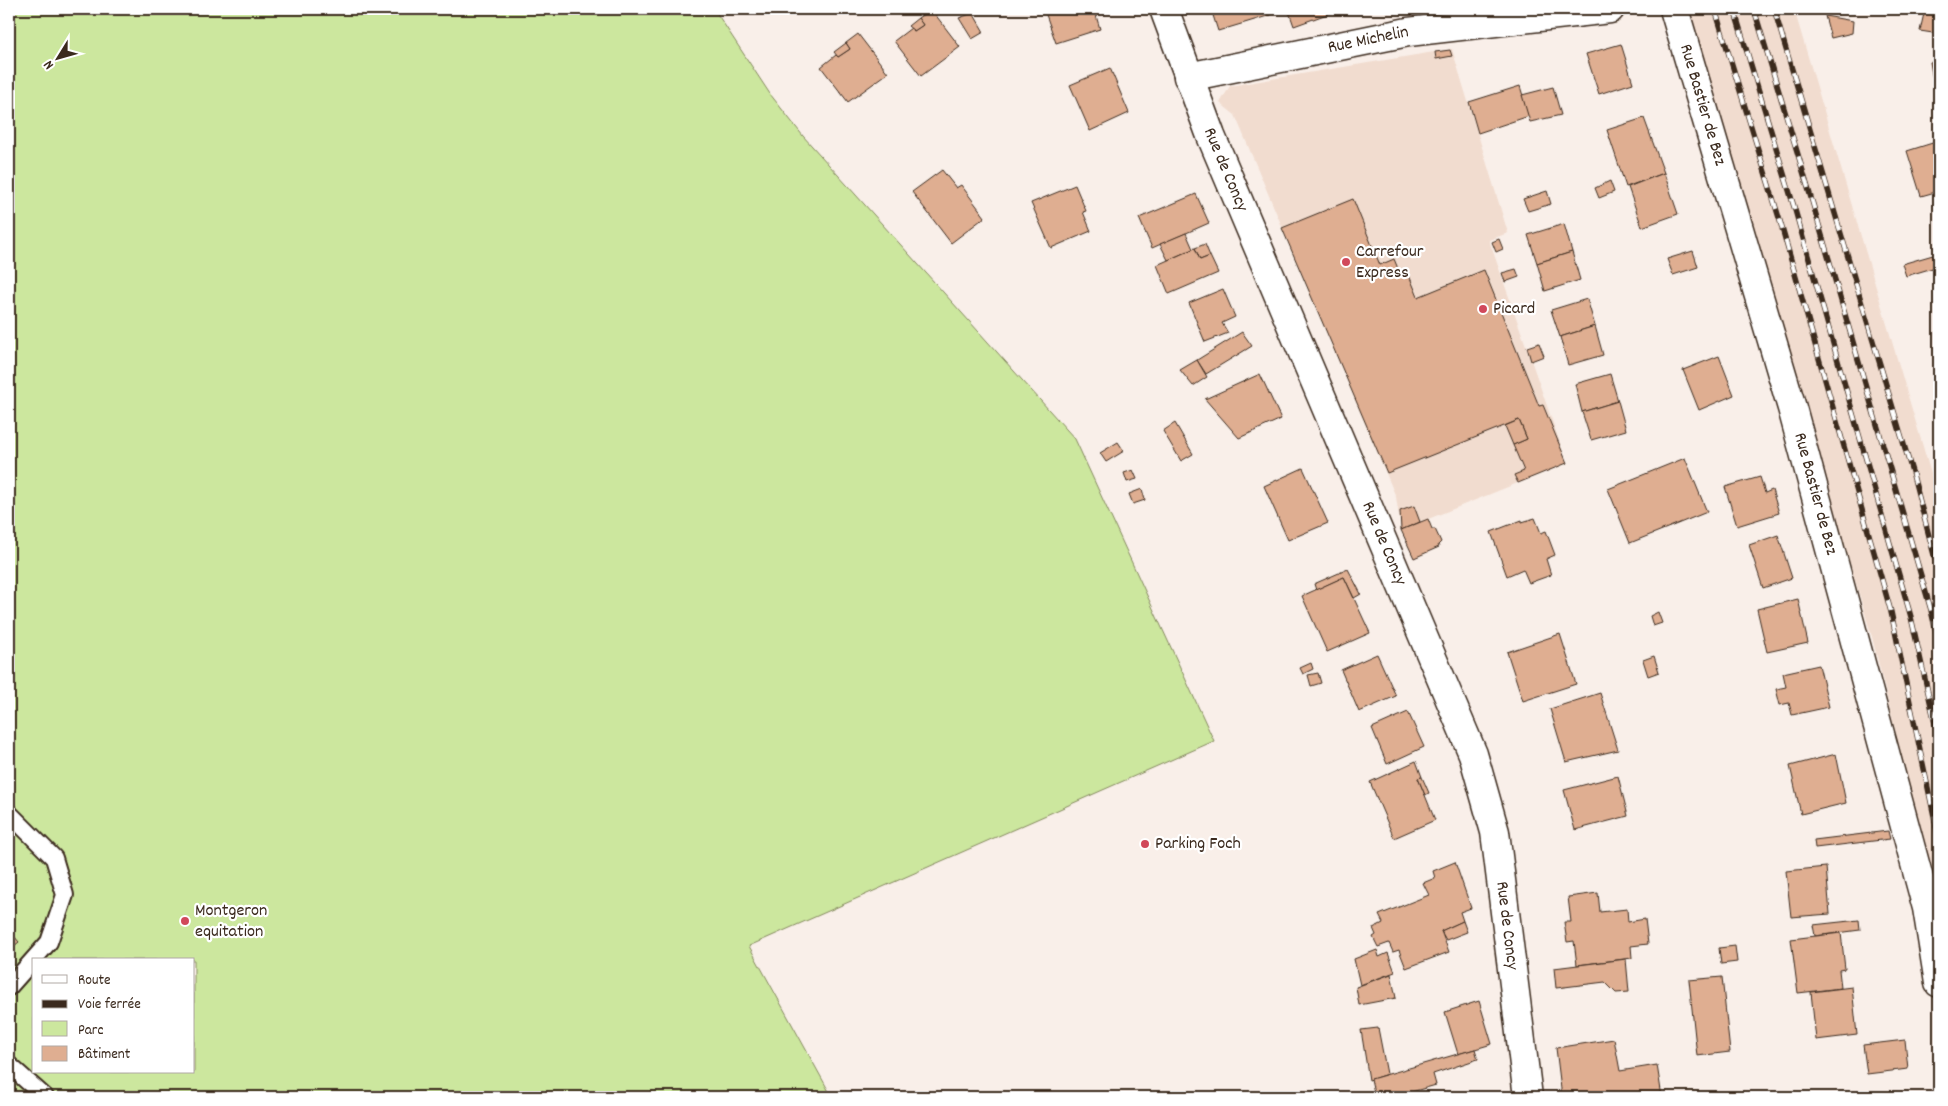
<svg xmlns="http://www.w3.org/2000/svg" width="1948" height="1106" font-family="Dekko,sans-serif">
<style>
.built{fill:#f1dccf}
.green{fill:#cce79e;stroke:#84885e;fill-rule:evenodd}
.building{fill:#dfae91;stroke:#3b2a1e}
.lines{fill:none;stroke-linecap:round;stroke-linejoin:round}
.service-casing{stroke:#3b2a1e;stroke-width:20}
.minor-casing{stroke:#3b2a1e;stroke-width:31}
.tertiary-casing{stroke:#3b2a1e;stroke-width:31}
.service{stroke:#fff;stroke-width:16}
.minor{stroke:#fff;stroke-width:28}
.tertiary{stroke:#fff;stroke-width:28}
.rail-casing{stroke:#3b2a1e;stroke-width:5.5}
.rail{stroke:#fff;stroke-width:4;stroke-dasharray:11;stroke-linecap:butt}
.poi-dot{fill:#d1495b;stroke:#fff;stroke-width:2}
.labels{text-anchor:middle;dominant-baseline:central;stroke-width:4.5;stroke-linejoin:round;paint-order:stroke}
.street-label{font-size:18px;fill:#3b2a1e;stroke:#fff}
.poi-label{font-size:18px;fill:#3b2a1e;stroke:#fff;text-anchor:start}
</style>
<rect width="100%" height="100%" fill="#f9efe9"/>
<filter id="ink" filterUnits="userSpaceOnUse"><feTurbulence type="fractalNoise" baseFrequency=".02" numOctaves="2"/><feDisplacementMap in="SourceGraphic" scale="10" xChannelSelector="R" yChannelSelector="G"/><feConvolveMatrix kernelMatrix="1 2 1 2 8 2 1 2 1" color-interpolation-filters="sRGB"/></filter>
<g filter="url(#ink)">
<g class="built">
<path d="M 1684,9 L 1794,9 L 1939,501 L 1939,927 L 1920,831 L 1872,637 Z"/>
<path d="M 1452,49 L 1508,233 L 1489,240 L 1567,463 L 1401,530 L 1396,497 L 1235,115 L 1220,103 L 1230,86 Z"/>
</g>
<path class="green" d="M 9,9 L 714,9 L 770,94 L 803,136 L 1075,439 L 1214,741 L 749,946 L 832,1097 L 9,1097 ZM 34,960 L 194,960 L 194,1072 L 34,1072 Z"/>
<g class="building">
<path d="M 931,9 L 960,47 L 921,76 L 894,41 L 911,28 L 914,31 L 923,25 L 918,18 Z"/>
<path d="M 1044,9 L 1094,9 L 1100,29 L 1056,43 Z"/>
<path d="M 1211,9 L 1270,9 L 1271,15 L 1218,31 Z"/>
<path d="M 1288,9 L 1341,9 L 1294,26 Z"/>
<path d="M 1925,9 L 1939,9 L 1939,34 L 1920,31 Z"/>
<path d="M 973,13 L 984,32 L 972,39 L 959,18 Z"/>
<path d="M 1825,16 L 1853,21 L 1852,33 L 1831,38 Z"/>
<path d="M 918,18 L 923,25 L 914,31 L 908,26 Z"/>
<path d="M 858,34 L 888,73 L 848,102 L 821,67 L 836,55 L 838,57 L 850,49 L 846,43 Z"/>
<path d="M 846,43 L 850,49 L 838,57 L 834,52 Z"/>
<path d="M 1621,44 L 1633,83 L 1599,94 L 1586,54 Z"/>
<path d="M 1450,50 L 1452,56 L 1436,59 L 1435,52 Z"/>
<path d="M 1939,61 L 1939,110 L 1938,110 L 1930,62 Z"/>
<path d="M 1110,68 L 1129,113 L 1090,131 L 1070,85 Z"/>
<path d="M 1520,86 L 1529,116 L 1478,133 L 1469,102 Z"/>
<path d="M 1553,87 L 1561,115 L 1530,122 L 1522,95 Z"/>
<path d="M 1644,118 L 1664,173 L 1626,187 L 1607,130 Z"/>
<path d="M 1939,141 L 1939,191 L 1921,196 L 1907,151 Z"/>
<path d="M 942,170 L 956,188 L 961,185 L 985,217 L 951,243 L 912,192 Z"/>
<path d="M 1664,173 L 1678,214 L 1642,227 L 1628,187 Z"/>
<path d="M 1610,181 L 1614,192 L 1599,198 L 1595,188 Z"/>
<path d="M 1075,185 L 1086,211 L 1083,212 L 1091,231 L 1051,248 L 1031,203 Z"/>
<path d="M 1547,191 L 1551,204 L 1528,211 L 1523,199 Z"/>
<path d="M 1196,194 L 1209,223 L 1152,248 L 1139,218 Z"/>
<path d="M 1353,199 L 1380,265 L 1394,259 L 1399,271 L 1406,268 L 1418,297 L 1484,270 L 1539,406 L 1543,405 L 1567,463 L 1518,483 L 1514,475 L 1524,471 L 1513,445 L 1527,439 L 1519,420 L 1387,473 L 1282,228 Z"/>
<path d="M 1564,224 L 1572,252 L 1537,263 L 1528,235 Z"/>
<path d="M 1186,233 L 1193,249 L 1168,260 L 1160,244 Z"/>
<path d="M 1499,239 L 1503,249 L 1496,252 L 1492,242 Z"/>
<path d="M 1205,244 L 1210,256 L 1200,260 L 1195,248 Z"/>
<path d="M 1195,248 L 1200,260 L 1210,256 L 1218,273 L 1169,294 L 1157,265 Z"/>
<path d="M 1693,251 L 1698,267 L 1673,275 L 1667,259 Z"/>
<path d="M 1572,252 L 1580,280 L 1545,291 L 1537,263 Z"/>
<path d="M 1939,253 L 1939,266 L 1936,267 L 1933,255 Z"/>
<path d="M 1933,255 L 1936,267 L 1906,276 L 1902,264 Z"/>
<path d="M 1516,269 L 1519,277 L 1505,282 L 1502,273 Z"/>
<path d="M 1223,289 L 1235,317 L 1222,323 L 1228,333 L 1205,342 L 1189,303 Z"/>
<path d="M 1587,299 L 1595,326 L 1560,337 L 1551,310 Z"/>
<path d="M 1595,326 L 1603,355 L 1568,365 L 1560,337 Z"/>
<path d="M 1242,332 L 1252,346 L 1206,374 L 1197,360 Z"/>
<path d="M 1539,343 L 1544,356 L 1531,361 L 1527,347 Z"/>
<path d="M 1719,356 L 1734,395 L 1699,410 L 1683,370 Z"/>
<path d="M 1197,360 L 1207,377 L 1193,386 L 1180,370 Z"/>
<path d="M 1260,374 L 1281,419 L 1239,438 L 1205,399 Z"/>
<path d="M 1610,374 L 1618,401 L 1582,412 L 1575,384 Z"/>
<path d="M 1618,401 L 1626,430 L 1591,440 L 1582,412 Z"/>
<path d="M 1519,420 L 1527,439 L 1513,445 L 1505,426 Z"/>
<path d="M 1175,423 L 1193,454 L 1181,461 L 1163,431 Z"/>
<path d="M 1118,442 L 1124,451 L 1106,462 L 1100,453 Z"/>
<path d="M 1685,458 L 1707,512 L 1630,543 L 1608,489 Z"/>
<path d="M 1303,468 L 1328,523 L 1288,540 L 1264,486 Z"/>
<path d="M 1133,470 L 1137,479 L 1127,482 L 1124,473 Z"/>
<path d="M 1760,477 L 1765,493 L 1772,490 L 1779,513 L 1737,526 L 1725,487 Z"/>
<path d="M 1142,489 L 1145,500 L 1133,504 L 1129,494 Z"/>
<path d="M 1414,506 L 1420,522 L 1401,530 L 1400,511 Z"/>
<path d="M 1535,518 L 1541,533 L 1546,531 L 1555,555 L 1546,559 L 1551,575 L 1529,583 L 1523,569 L 1507,576 L 1491,532 L 1522,520 L 1522,522 Z"/>
<path d="M 1428,519 L 1432,529 L 1435,529 L 1441,542 L 1438,545 L 1439,547 L 1414,558 L 1401,530 Z"/>
<path d="M 1778,535 L 1792,578 L 1763,588 L 1749,545 Z"/>
<path d="M 1348,569 L 1361,594 L 1354,598 L 1344,577 L 1316,590 L 1314,584 Z"/>
<path d="M 1344,577 L 1370,633 L 1327,652 L 1302,596 Z"/>
<path d="M 1798,599 L 1808,643 L 1767,652 L 1757,609 Z"/>
<path d="M 1658,612 L 1662,623 L 1653,626 L 1650,616 Z"/>
<path d="M 1560,634 L 1576,684 L 1523,701 L 1507,652 Z"/>
<path d="M 1377,654 L 1396,696 L 1359,712 L 1341,670 Z"/>
<path d="M 1654,656 L 1659,672 L 1648,676 L 1643,660 Z"/>
<path d="M 1311,663 L 1313,669 L 1303,674 L 1300,668 Z"/>
<path d="M 1819,665 L 1829,707 L 1792,715 L 1789,703 L 1780,705 L 1776,689 L 1786,687 L 1783,673 Z"/>
<path d="M 1318,673 L 1321,683 L 1311,686 L 1308,675 Z"/>
<path d="M 1600,693 L 1618,750 L 1566,762 L 1550,709 Z"/>
<path d="M 1408,712 L 1424,747 L 1387,764 L 1372,728 Z"/>
<path d="M 1836,754 L 1846,803 L 1801,814 L 1790,766 Z"/>
<path d="M 1416,761 L 1422,777 L 1418,778 L 1435,820 L 1394,838 L 1370,782 Z"/>
<path d="M 1618,776 L 1628,816 L 1575,830 L 1564,790 Z"/>
<path d="M 1422,777 L 1429,793 L 1425,795 L 1418,778 Z"/>
<path d="M 1888,831 L 1890,839 L 1815,848 L 1814,840 Z"/>
<path d="M 1455,862 L 1471,908 L 1460,912 L 1463,921 L 1441,931 L 1449,952 L 1406,968 L 1399,950 L 1393,952 L 1389,943 L 1378,947 L 1373,937 L 1376,935 L 1373,928 L 1383,923 L 1379,915 L 1429,895 L 1423,883 L 1435,878 L 1433,871 Z"/>
<path d="M 1826,867 L 1830,914 L 1791,917 L 1786,871 Z"/>
<path d="M 1598,893 L 1600,912 L 1627,909 L 1628,922 L 1645,919 L 1648,944 L 1631,946 L 1632,958 L 1577,965 L 1574,941 L 1567,942 L 1564,922 L 1571,922 L 1568,897 Z"/>
<path d="M 1859,920 L 1860,930 L 1815,936 L 1813,925 Z"/>
<path d="M 1463,921 L 1467,932 L 1446,940 L 1441,931 Z"/>
<path d="M 9,930 L 19,942 L 9,950 Z"/>
<path d="M 1841,933 L 1845,969 L 1839,970 L 1841,988 L 1798,993 L 1791,939 Z"/>
<path d="M 1735,946 L 1737,962 L 1721,964 L 1719,948 Z"/>
<path d="M 1377,950 L 1379,957 L 1388,953 L 1395,972 L 1360,985 L 1354,959 Z"/>
<path d="M 1626,959 L 1629,992 L 1616,993 L 1605,982 L 1556,988 L 1554,968 Z"/>
<path d="M 1391,974 L 1396,998 L 1359,1005 L 1356,987 Z"/>
<path d="M 1722,977 L 1730,1052 L 1697,1056 L 1689,980 Z"/>
<path d="M 1852,987 L 1857,1035 L 1816,1040 L 1811,992 Z"/>
<path d="M 1479,1001 L 1492,1044 L 1458,1054 L 1445,1012 Z"/>
<path d="M 1378,1028 L 1387,1074 L 1369,1080 L 1361,1030 Z"/>
<path d="M 1614,1039 L 1620,1071 L 1657,1065 L 1662,1097 L 1562,1097 L 1556,1048 Z"/>
<path d="M 1905,1040 L 1908,1069 L 1867,1074 L 1863,1045 Z"/>
<path d="M 1475,1049 L 1478,1059 L 1433,1074 L 1436,1085 L 1394,1097 L 1375,1097 L 1371,1079 Z"/>
</g>
<g class="lines">
<g class="service-casing">
<g id="service">
<path d="M 9,813 L 54,858 L 65,895 L 49,942 L 9,987"/>
<path d="M 9,1065 L 45,1097"/>
</g>
</g>
<g class="minor-casing">
<g id="minor">
<path id="s1" d="M 1674,9 L 1792,408 L 1927,908 L 1939,983"/>
<path id="s2" d="M 1188,77 L 1408,32 L 1610,9"/>
</g>
</g>
<g class="tertiary-casing">
<g id="tertiary">
<path id="s3" d="M 1164,9 L 1211,136 L 1473,754 L 1495,832 L 1528,1097"/>
</g>
</g>
<use href="#service" class="service"/>
<use href="#minor" class="minor"/>
<use href="#tertiary" class="tertiary"/>
<g class="rail-casing">
<g id="rail">
<path d="M 1715,9 L 1780,221 L 1891,612 L 1939,840"/>
<path d="M 1734,9 L 1795,210 L 1911,617 L 1939,741"/>
<path d="M 1754,9 L 1812,201 L 1931,610 L 1939,644"/>
<path d="M 1774,9 L 1913,475 L 1939,574"/>
</g>
</g>
<use href="#rail" class="rail"/>
</g>
</g>
<g class="poi-dot">
<circle cx="1346" cy="262" r="5"/>
<circle cx="1483" cy="309" r="5"/>
<circle cx="1145" cy="844" r="5"/>
<circle cx="185" cy="921" r="5"/>
</g>
<g class="labels">
<g class="street-label">
<text stroke="none"><textPath href="#s2" startOffset="184">Rue Michelin</textPath></text>
<text stroke="none"><textPath href="#s1" startOffset="100">Rue Bastier de Bez</textPath></text>
<text stroke="none"><textPath href="#s3" startOffset="172">Rue de Concy</textPath></text>
<text stroke="none"><textPath href="#s1" startOffset="505">Rue Bastier de Bez</textPath></text>
<text stroke="none"><textPath href="#s3" startOffset="578">Rue de Concy</textPath></text>
<text stroke="none"><textPath href="#s3" startOffset="982">Rue de Concy</textPath></text>
</g>
<g class="poi-label">
<text x="1356" y="252">Carrefour<tspan x="1356" dy="21">Express</tspan></text>
<text x="1493" y="309">Picard</text>
<text x="1155" y="844">Parking Foch</text>
<text x="195" y="911">Montgeron<tspan x="195" dy="21">equitation</tspan></text>
</g>
</g>
<rect width="1948" height="1106" fill="none" stroke="#fff" stroke-width="30"/>
<rect x="15" y="15" width="1918" height="1076" fill="none" stroke="#3b2a1e" stroke-width="2" filter="url(#ink)"/>
<rect x="32" y="958" width="162" height="115" fill="#ffffff" stroke="#b1aaa5"/>
<rect x="42" y="975" width="25" height="8" fill="#ffffff" stroke="#b1aaa5"/>
<text x="78" y="984" font-size="15" fill="#3b2a1e">Route</text>
<rect x="42" y="1000" width="25" height="8" fill="#3b2a1e" stroke="#b1aaa5"/>
<text x="78" y="1008" font-size="15" fill="#3b2a1e">Voie ferrée</text>
<rect x="42" y="1021" width="25" height="15" fill="#cce79e" stroke="#b1aaa5"/>
<text x="78" y="1034" font-size="15" fill="#3b2a1e">Parc</text>
<rect x="42" y="1046" width="25" height="15" fill="#dfae91" stroke="#b1aaa5"/>
<text x="78" y="1058" font-size="15" fill="#3b2a1e">Bâtiment</text>
<g transform="translate(58 58) rotate(233)" stroke="#ffffff" stroke-width="4" paint-order="stroke">
<path d="M0-4L9 19L0 12L-9 19Z" fill="#3b2a1e"/>
<text y="-8" font-size="14" font-weight="bold" text-anchor="middle" fill="#3b2a1e">N</text>
</g>
</svg>
